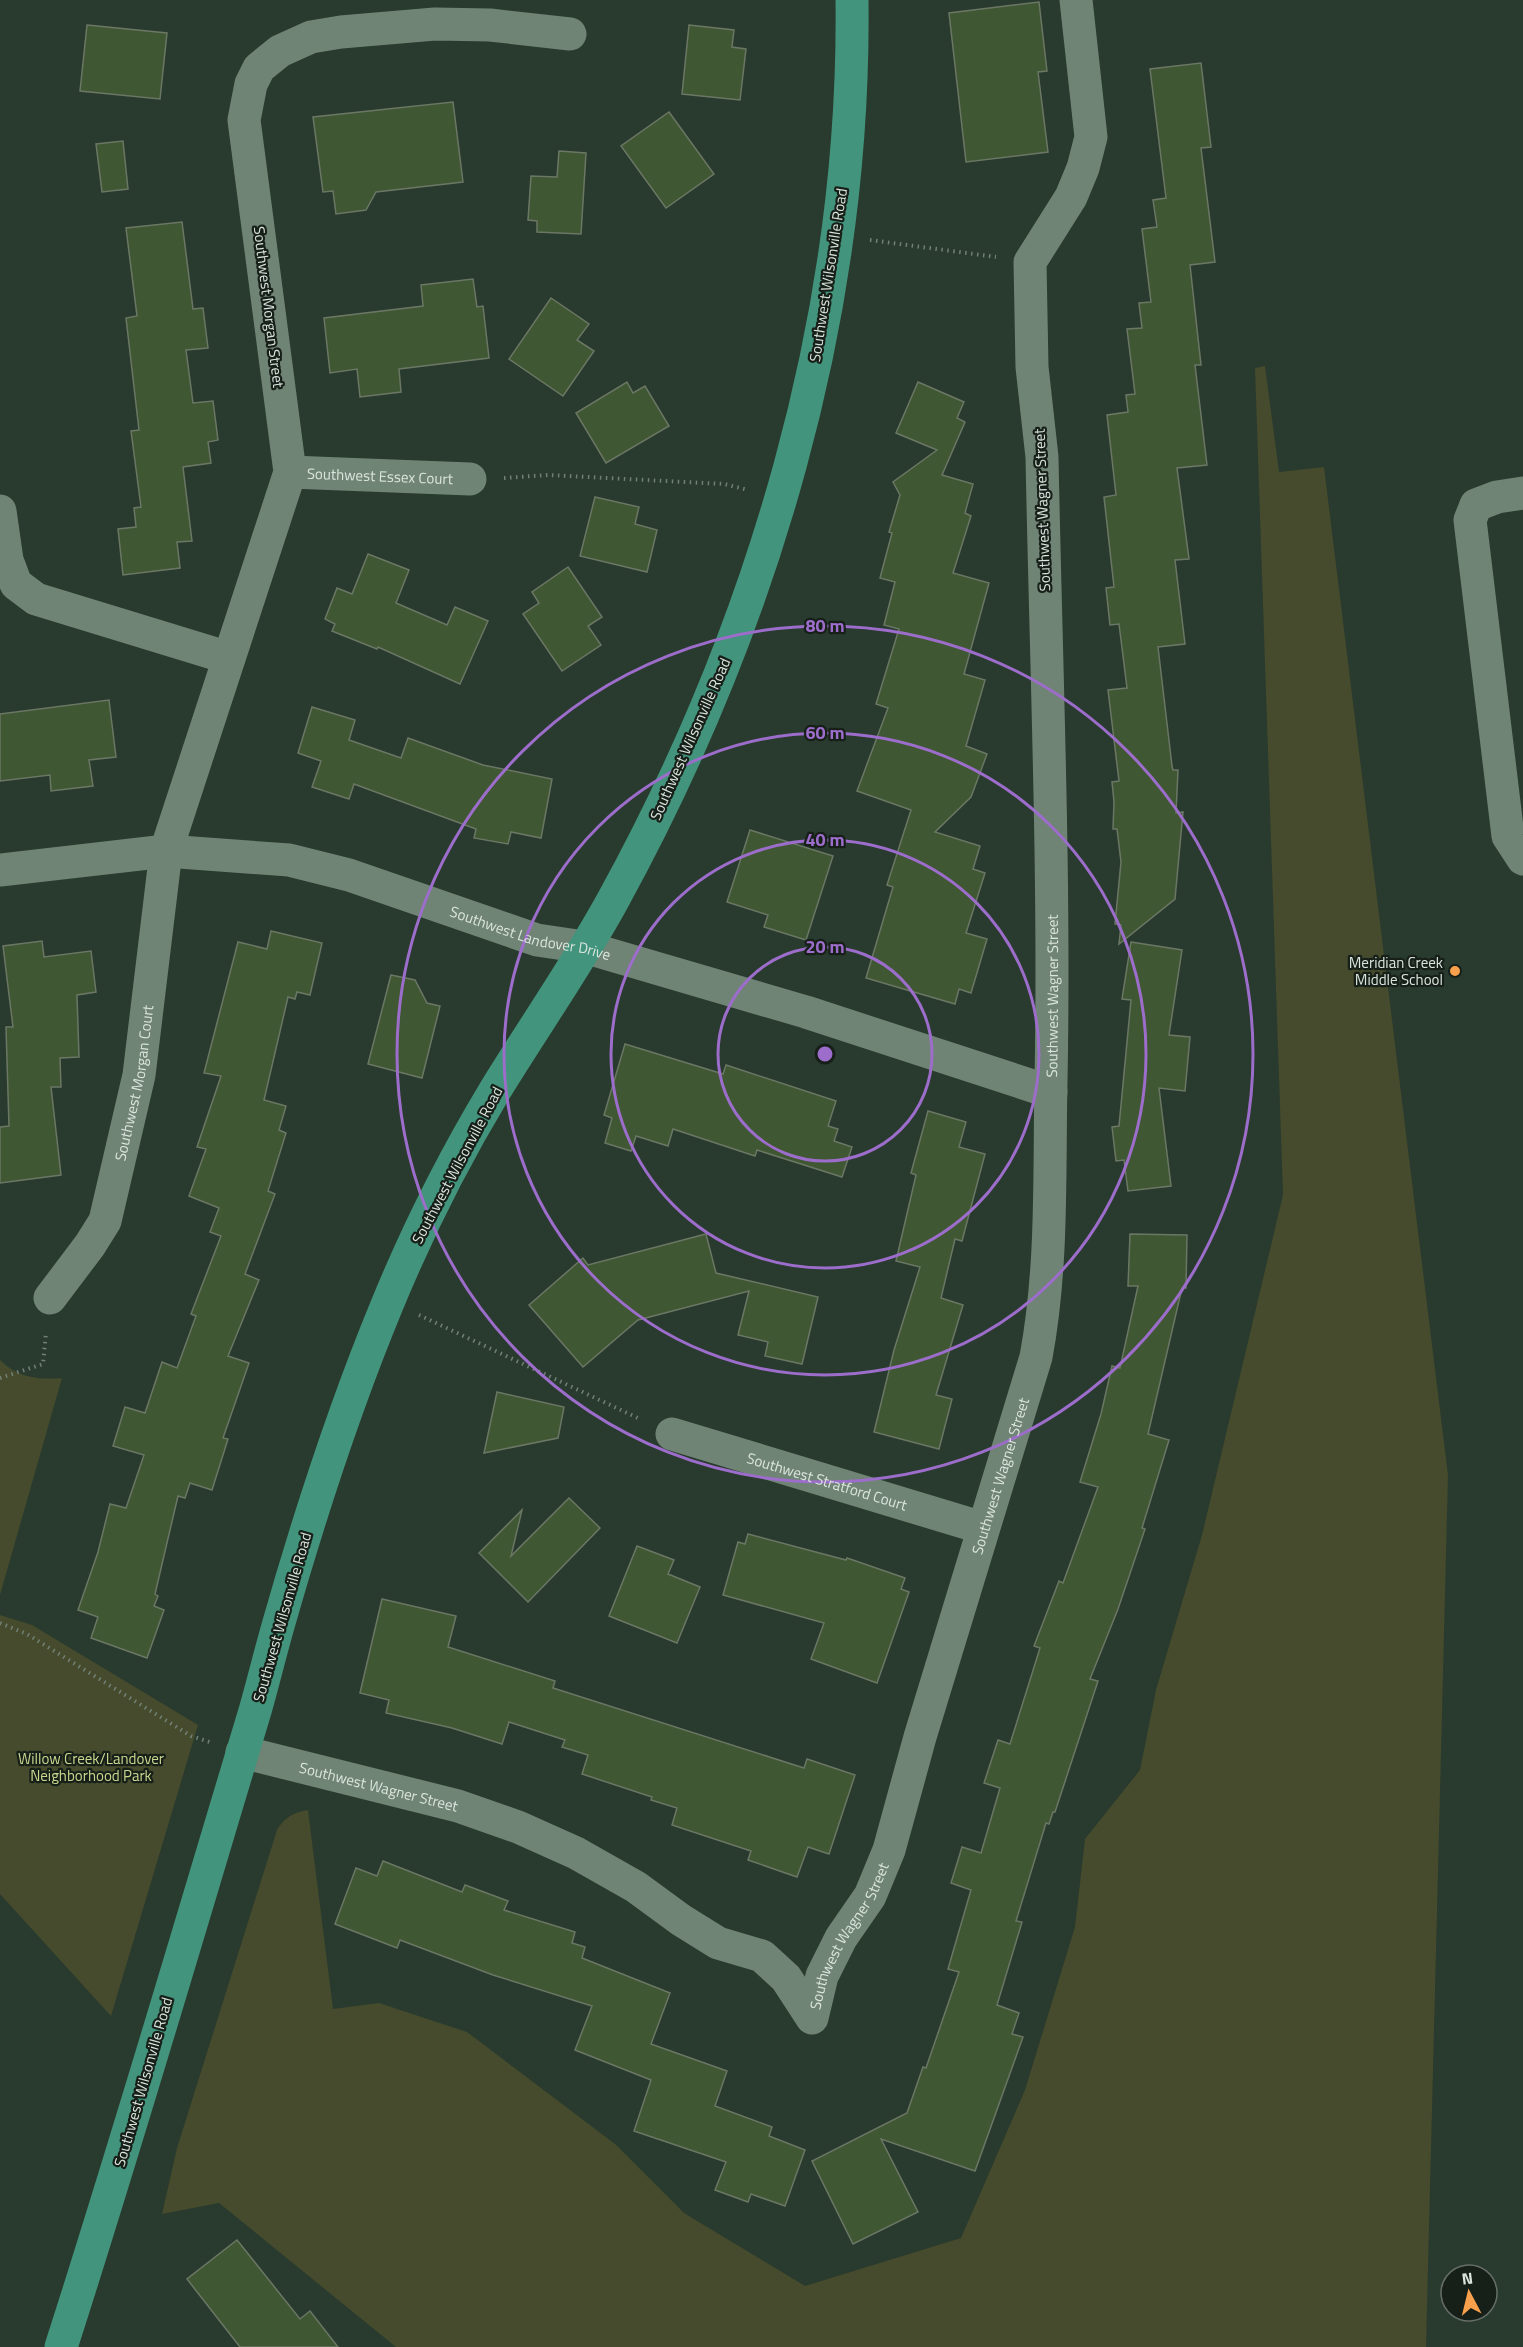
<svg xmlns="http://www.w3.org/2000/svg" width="1523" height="2347" font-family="'Titillium Web',sans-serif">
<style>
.green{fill:#454b2c}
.building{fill:#3f5732;stroke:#6b7765;stroke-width:1.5}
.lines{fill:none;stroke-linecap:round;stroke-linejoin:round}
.path{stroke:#728076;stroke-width:4;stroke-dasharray:1.5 4.5;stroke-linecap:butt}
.minor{stroke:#708475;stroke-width:33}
.major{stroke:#42947c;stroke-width:33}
.ring{fill:none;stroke:#9c6dca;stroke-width:3}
.poi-dot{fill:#f8a04b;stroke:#171f19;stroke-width:2}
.labels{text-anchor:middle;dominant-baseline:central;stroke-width:4.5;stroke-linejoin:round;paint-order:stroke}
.street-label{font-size:15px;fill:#dae5dd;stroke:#171f19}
.poi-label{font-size:15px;fill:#dae5dd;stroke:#171f19;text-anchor:end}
.park-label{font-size:15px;fill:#cad78f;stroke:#171f19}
.centre{fill:#9c6dca;stroke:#171f19;stroke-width:3}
.ring-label{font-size:18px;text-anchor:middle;font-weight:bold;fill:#9c6dca;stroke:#171f19;stroke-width:4.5;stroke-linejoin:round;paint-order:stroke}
</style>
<rect width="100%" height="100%" fill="#293a2e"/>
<g class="green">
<path d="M 1265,366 L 1279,472 L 1324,467 L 1448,1475 L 1426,2347 L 396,2347 L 219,2203 L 162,2214 L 177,2148 L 277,1830 C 284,1818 294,1812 308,1810 L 333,2009 L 379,2003 L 467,2032 L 615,2144 L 684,2213 L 805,2286 L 961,2238 L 1025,2090 L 1075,1927 L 1085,1839 L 1140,1770 L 1156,1690 L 1202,1535 L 1283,1195 L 1255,368 Z"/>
<path d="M 0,1360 C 18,1378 39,1380 62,1378 L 0,1595 Z"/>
<path d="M 0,1615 L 32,1625 L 198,1725 L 111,2016 L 0,1894 Z"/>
</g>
<g class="building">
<path d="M 1039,2 L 1047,71 L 1038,72 L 1048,152 L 966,162 L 949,13 Z"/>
<path d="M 87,25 L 167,33 L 160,99 L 80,91 Z"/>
<path d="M 689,25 L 734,30 L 732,47 L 746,49 L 740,100 L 682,94 Z"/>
<path d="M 1201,63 L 1211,147 L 1201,148 L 1215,262 L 1190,265 L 1201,365 L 1195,365 L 1207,465 L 1177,468 L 1189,559 L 1175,560 L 1185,644 L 1158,647 L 1172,766 L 1173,770 L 1178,770 L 1176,813 L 1183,812 L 1175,899 L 1119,944 L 1121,925 L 1115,924 L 1121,862 L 1117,829 L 1113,829 L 1114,802 L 1112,782 L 1119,781 L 1108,690 L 1127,688 L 1119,624 L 1110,625 L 1106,588 L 1114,587 L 1104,497 L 1116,495 L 1107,415 L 1128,412 L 1126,395 L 1135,394 L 1127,329 L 1142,328 L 1139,303 L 1151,302 L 1142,229 L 1157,227 L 1153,200 L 1166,198 L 1150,69 Z"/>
<path d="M 453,102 L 463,182 L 376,192 L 366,210 L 336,214 L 333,191 L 323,192 L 313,117 Z"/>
<path d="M 669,112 L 714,174 L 666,208 L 621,146 Z"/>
<path d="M 123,141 L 128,189 L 102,192 L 96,144 Z"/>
<path d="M 559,151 L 586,153 L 581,234 L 537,232 L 537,221 L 528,220 L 531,176 L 557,177 Z"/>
<path d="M 182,222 L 193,309 L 203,308 L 208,348 L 186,350 L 193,403 L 213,401 L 218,440 L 208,442 L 211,463 L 183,467 L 192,541 L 177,542 L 180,568 L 123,575 L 118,529 L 136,527 L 134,508 L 141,507 L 131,431 L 139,430 L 126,318 L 137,316 L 126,228 Z"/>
<path d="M 473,279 L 477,307 L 483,306 L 489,358 L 399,369 L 401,392 L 360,397 L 357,369 L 330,373 L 324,318 L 423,306 L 421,285 Z"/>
<path d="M 551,298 L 589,324 L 577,340 L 594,351 L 563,396 L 509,359 Z"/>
<path d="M 627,382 L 633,393 L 645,386 L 669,426 L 606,463 L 576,413 Z"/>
<path d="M 918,382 L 964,402 L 957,418 L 965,422 L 942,475 L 973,484 L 965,513 L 971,516 L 953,573 L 989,583 L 964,674 L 985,680 L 966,746 L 987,754 L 971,797 L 935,832 L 980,846 L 973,869 L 985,873 L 966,933 L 987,939 L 971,993 L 959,989 L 955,1004 L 866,978 L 893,887 L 887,885 L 911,810 L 857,791 L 888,708 L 876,704 L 899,629 L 884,625 L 895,582 L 880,578 L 892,533 L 889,532 L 900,495 L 893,482 L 937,450 L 896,433 Z"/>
<path d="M 595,497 L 639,507 L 635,524 L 657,530 L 647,572 L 580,556 Z"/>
<path d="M 368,554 L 409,570 L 396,603 L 447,625 L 455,607 L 488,621 L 460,684 L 378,647 L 377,649 L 332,631 L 335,624 L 325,619 L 337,588 L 352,594 Z"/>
<path d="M 568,567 L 602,617 L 588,626 L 601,645 L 562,671 L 523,614 L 539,603 L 532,592 Z"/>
<path d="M 109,700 L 116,757 L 89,760 L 93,786 L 51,791 L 50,775 L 0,781 L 0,714 Z"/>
<path d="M 312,707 L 355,720 L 349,740 L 401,758 L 408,738 L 483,765 L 552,779 L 541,838 L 511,832 L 508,844 L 474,838 L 476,829 L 354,784 L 349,799 L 312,787 L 321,761 L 298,753 Z"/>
<path d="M 750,830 L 833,856 L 806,940 L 764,927 L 768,915 L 727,902 Z"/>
<path d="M 271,931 L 322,943 L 310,995 L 297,992 L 295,999 L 288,997 L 264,1100 L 286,1106 L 279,1130 L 286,1133 L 268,1191 L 275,1194 L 245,1274 L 259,1280 L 228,1356 L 249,1363 L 223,1438 L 228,1439 L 212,1490 L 190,1483 L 185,1498 L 178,1496 L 155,1594 L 158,1596 L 154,1606 L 164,1610 L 147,1658 L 91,1638 L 98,1617 L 78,1610 L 98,1552 L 110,1504 L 126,1508 L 144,1455 L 113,1446 L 125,1407 L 145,1413 L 162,1362 L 177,1368 L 196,1316 L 191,1314 L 221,1236 L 210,1232 L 219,1208 L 189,1196 L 206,1149 L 197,1147 L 221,1076 L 204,1073 L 238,942 L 267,949 Z"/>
<path d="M 42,941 L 44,957 L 91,951 L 96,992 L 77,995 L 79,1057 L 60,1058 L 61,1087 L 51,1087 L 61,1175 L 0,1183 L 0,1127 L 9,1126 L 6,1027 L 13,1027 L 3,946 Z"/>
<path d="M 1131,942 L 1182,950 L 1169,1035 L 1190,1037 L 1185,1091 L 1159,1088 L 1171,1186 L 1128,1191 L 1124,1160 L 1116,1161 L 1112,1127 L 1119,1126 L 1131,1000 L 1122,999 Z"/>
<path d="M 391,975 L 415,980 L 427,1003 L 440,1006 L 422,1078 L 368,1064 Z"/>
<path d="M 625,1044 L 723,1074 L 726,1065 L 836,1101 L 828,1126 L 838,1129 L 834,1141 L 852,1147 L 842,1177 L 757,1150 L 755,1156 L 673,1129 L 668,1146 L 636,1136 L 631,1151 L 605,1143 L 612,1118 L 604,1115 Z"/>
<path d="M 928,1111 L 966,1122 L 959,1147 L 985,1154 L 962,1241 L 955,1239 L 941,1298 L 963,1305 L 936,1395 L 952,1399 L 939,1449 L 874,1432 L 894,1350 L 920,1267 L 896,1261 L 916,1175 L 911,1173 Z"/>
<path d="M 706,1234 L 716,1273 L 818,1297 L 802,1364 L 765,1356 L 768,1342 L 738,1335 L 749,1291 L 638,1320 L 583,1367 L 529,1305 L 583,1258 L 588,1265 Z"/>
<path d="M 1130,1234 L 1187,1235 L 1186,1288 L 1182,1288 L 1148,1434 L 1169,1440 L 1142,1528 L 1145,1529 L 1118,1609 L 1090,1679 L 1098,1681 L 1055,1812 L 1053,1812 L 1049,1824 L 1046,1823 L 1016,1921 L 1022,1922 L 997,2005 L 1019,2013 L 1012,2034 L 1023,2037 L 975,2171 L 881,2139 L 918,2212 L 853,2244 L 812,2161 L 907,2113 L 923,2067 L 926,2068 L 959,1972 L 948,1969 L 971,1890 L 951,1883 L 962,1847 L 981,1853 L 1000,1788 L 984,1783 L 998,1740 L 1010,1744 L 1040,1648 L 1034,1646 L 1059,1581 L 1063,1583 L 1098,1487 L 1080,1482 L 1101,1414 L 1112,1366 L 1120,1368 L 1138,1286 L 1128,1286 Z"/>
<path d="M 497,1392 L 564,1407 L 558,1438 L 484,1453 Z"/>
<path d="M 569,1498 L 600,1528 L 528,1602 L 479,1553 L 522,1510 L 511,1556 Z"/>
<path d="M 748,1534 L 846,1560 L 847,1558 L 905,1578 L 901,1589 L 909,1592 L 877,1683 L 811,1659 L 824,1623 L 723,1595 L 738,1542 L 745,1544 Z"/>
<path d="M 637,1546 L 674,1560 L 668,1574 L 700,1587 L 677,1643 L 609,1616 Z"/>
<path d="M 382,1599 L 456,1616 L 448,1647 L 555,1681 L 553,1688 L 804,1768 L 807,1759 L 855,1775 L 829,1854 L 808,1847 L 797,1877 L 748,1860 L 751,1851 L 672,1825 L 677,1808 L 651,1800 L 652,1797 L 582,1774 L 588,1755 L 562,1747 L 565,1740 L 509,1722 L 502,1744 L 452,1728 L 386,1713 L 389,1700 L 360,1693 Z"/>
<path d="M 383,1861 L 462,1892 L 465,1885 L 508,1901 L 504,1910 L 575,1932 L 572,1943 L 585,1947 L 582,1958 L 670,1993 L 651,2044 L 727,2071 L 715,2106 L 772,2127 L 769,2136 L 805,2150 L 785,2206 L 751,2194 L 748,2202 L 715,2190 L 726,2162 L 634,2131 L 651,2080 L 575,2050 L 592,2006 L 493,1975 L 400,1940 L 397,1948 L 335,1924 L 356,1868 L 377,1876 Z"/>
<path d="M 237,2240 L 300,2319 L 310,2311 L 338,2347 L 240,2347 L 187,2279 Z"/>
</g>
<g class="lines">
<g class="path">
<path d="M 870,240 L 996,257"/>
<path d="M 504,478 L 548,475 L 724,484 L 748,490"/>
<path d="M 419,1315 L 640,1419"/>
<path d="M 0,1378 L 43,1364 L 46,1332"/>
<path d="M 0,1623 L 27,1634 L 191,1736 L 210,1742"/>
</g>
<g class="minor">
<path id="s1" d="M 290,472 L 470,479"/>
<path d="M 1523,493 L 1497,497 L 1476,505 L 1470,520 L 1508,836 L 1523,859"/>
<path d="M 0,511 L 7,560 L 16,584 L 36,599 L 229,658"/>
<path id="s2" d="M 0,870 L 166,851 L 289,860 L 349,875 L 537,940 L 584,947 L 806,1012 L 1051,1092"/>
<path id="s3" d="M 50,1298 L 90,1245 L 105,1221 L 139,1075 L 166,851 L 290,472 L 244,120 L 251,84 L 259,68 L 280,51 L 311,37 L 341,32 L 435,24 L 490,25 L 570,34"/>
<path id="s4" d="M 672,1434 L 983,1528"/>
<path id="s5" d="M 242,1752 L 458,1806 L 518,1827 L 576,1853 L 636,1887 L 681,1920 L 718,1943 L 762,1956 L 786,1978 L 812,2018 L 822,1976 L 841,1938 L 870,1896 L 889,1850 L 920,1737 L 1036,1357 C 1053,1266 1049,1174 1051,1081 C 1055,873 1046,665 1042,457 L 1032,367 L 1030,262 L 1071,197 L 1083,168 L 1091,137 L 1076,0"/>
</g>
<path class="major" d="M 61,2347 C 129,2136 191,1923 255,1711 C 263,1683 270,1654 278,1626 C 309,1517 344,1409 387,1305 C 417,1232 453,1160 494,1092 C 533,1028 577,966 613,900 C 763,627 856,313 852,0"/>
</g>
<g class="ring">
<circle cx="825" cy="1054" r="107"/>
<circle cx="825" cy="1054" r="214"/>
<circle cx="825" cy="1054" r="321"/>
<circle cx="825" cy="1054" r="428"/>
</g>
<circle class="poi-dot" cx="1455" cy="971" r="6"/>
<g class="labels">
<g class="street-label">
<text transform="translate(828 275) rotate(-81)">Southwest Wilsonville Road</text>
<text transform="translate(269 307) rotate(83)">Southwest Morgan Street</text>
<text stroke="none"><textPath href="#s1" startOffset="90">Southwest Essex Court</textPath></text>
<text transform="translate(1042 510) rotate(-92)">Southwest Wagner Street</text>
<text transform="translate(690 739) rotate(-66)">Southwest Wilsonville Road</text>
<text stroke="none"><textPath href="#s2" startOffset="543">Southwest Landover Drive</textPath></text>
<text stroke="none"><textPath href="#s5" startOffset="1707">Southwest Wagner Street</textPath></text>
<text stroke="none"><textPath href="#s3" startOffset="236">Southwest Morgan Court</textPath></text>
<text transform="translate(457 1165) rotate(-62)">Southwest Wilsonville Road</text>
<text stroke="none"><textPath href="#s5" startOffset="1221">Southwest Wagner Street</textPath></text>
<text stroke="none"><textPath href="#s4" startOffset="162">Southwest Stratford Court</textPath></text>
<text transform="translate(282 1617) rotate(-74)">Southwest Wilsonville Road</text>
<text stroke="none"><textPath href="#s5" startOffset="141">Southwest Wagner Street</textPath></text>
<text stroke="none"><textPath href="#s5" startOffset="735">Southwest Wagner Street</textPath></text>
<text transform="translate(143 2082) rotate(-74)">Southwest Wilsonville Road</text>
</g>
<g class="poi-label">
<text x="1443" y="962">Meridian Creek<tspan x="1443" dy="17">Middle School</tspan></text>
</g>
<g class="park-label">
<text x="91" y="1758">Willow Creek/Landover<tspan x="91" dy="17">Neighborhood Park</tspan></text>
</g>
</g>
<circle cx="825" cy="1054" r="9" class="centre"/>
<g class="ring-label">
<text x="825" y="632">80 m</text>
<text x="825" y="739">60 m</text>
<text x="825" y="846">40 m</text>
<text x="825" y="953">20 m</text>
</g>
<g transform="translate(1469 2293) rotate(353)"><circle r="28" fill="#171f19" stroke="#656e67" stroke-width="1.5"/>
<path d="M0-4.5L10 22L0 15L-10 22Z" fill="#f8a04b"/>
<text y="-9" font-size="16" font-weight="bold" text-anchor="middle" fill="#dae5dd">N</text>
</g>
</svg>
